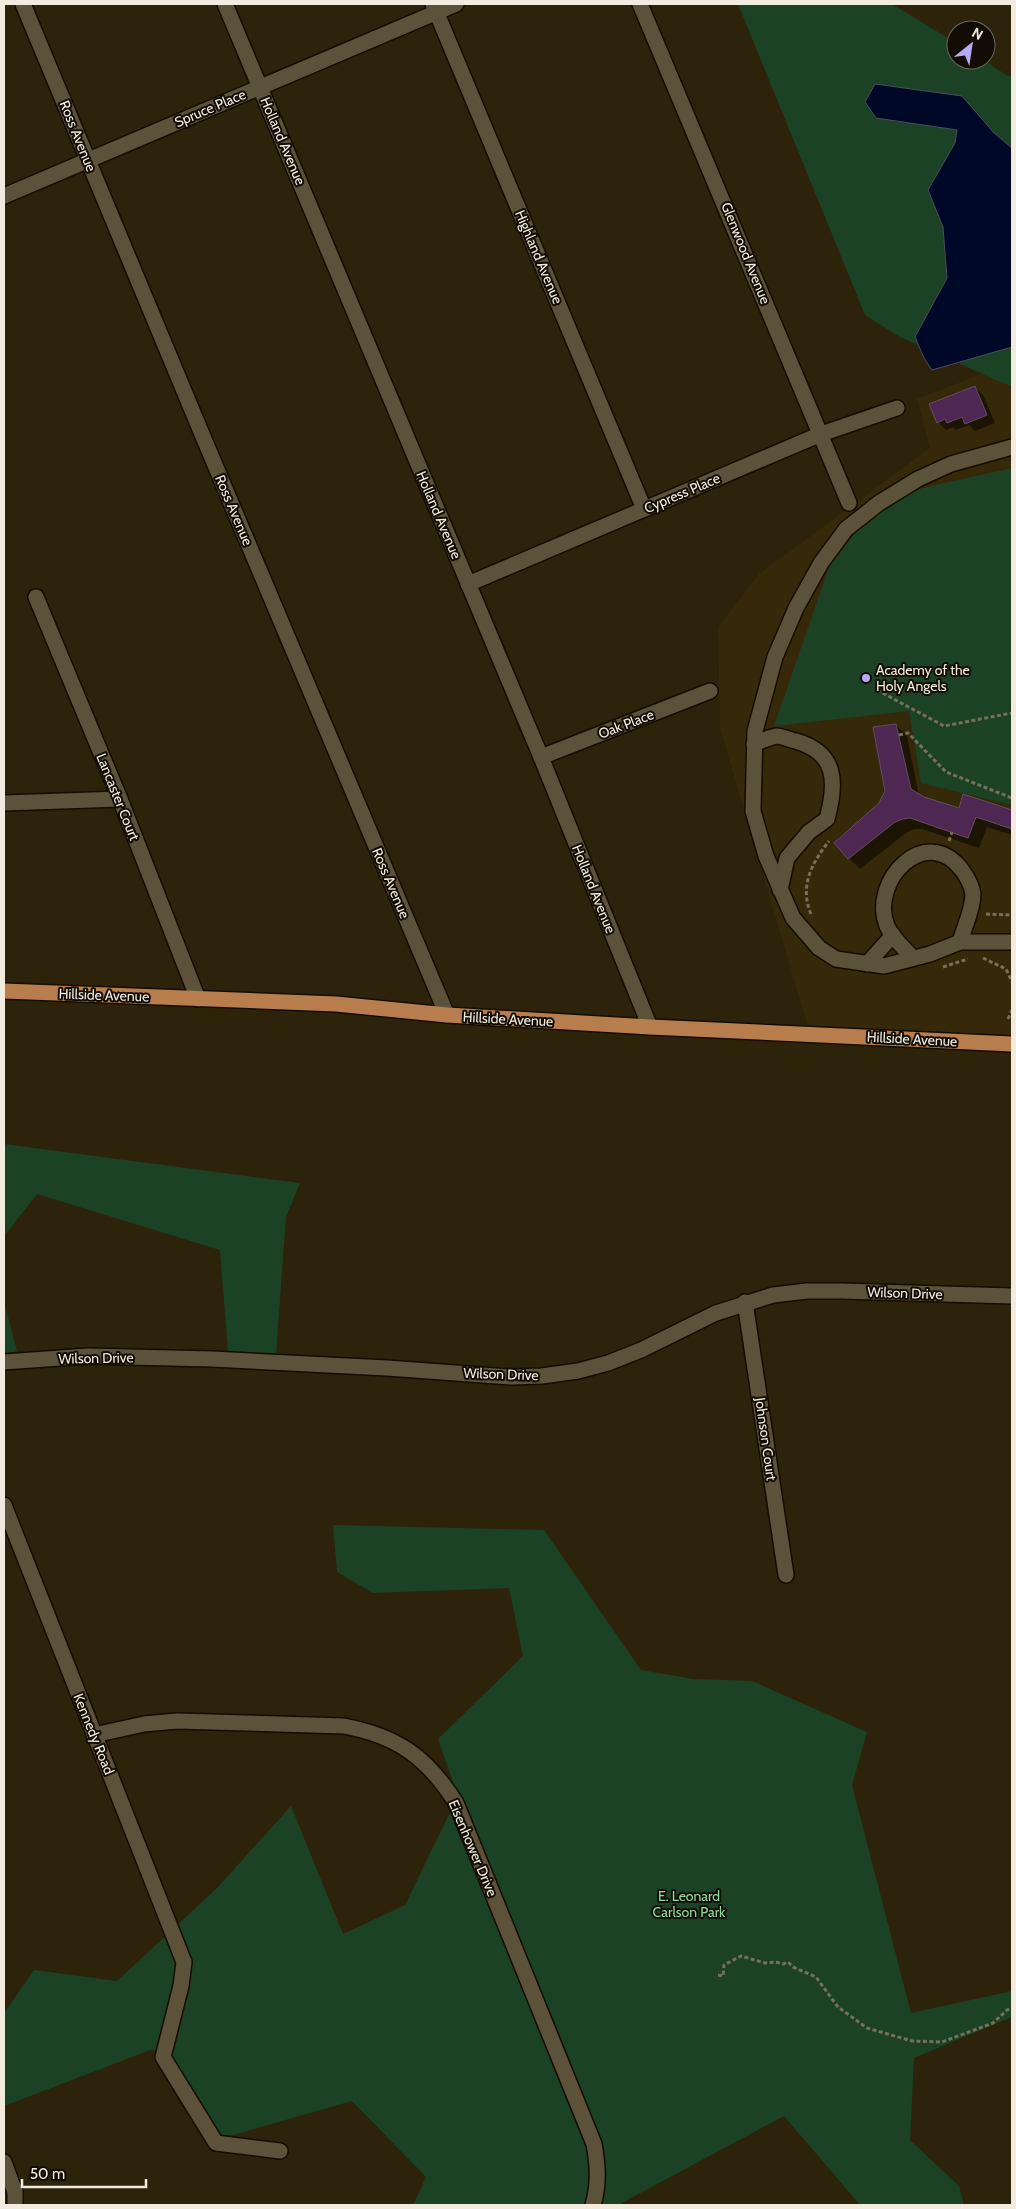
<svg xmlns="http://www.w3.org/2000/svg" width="1016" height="2209" font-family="Cabin,sans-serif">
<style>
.built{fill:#362909}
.green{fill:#1b4224}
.water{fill:#000827;stroke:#494c5e}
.shadow{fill:#0007}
.building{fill:#4f2753;stroke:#614e63}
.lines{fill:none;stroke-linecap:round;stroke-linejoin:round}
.minor-casing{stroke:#150c00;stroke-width:18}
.major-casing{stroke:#150c00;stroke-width:18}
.path{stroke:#786f5b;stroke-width:3;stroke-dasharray:4 2.5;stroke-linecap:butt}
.minor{stroke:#5c5139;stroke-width:15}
.major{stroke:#b87d4d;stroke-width:15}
.poi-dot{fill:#b7abf8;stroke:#110d04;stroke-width:2}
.labels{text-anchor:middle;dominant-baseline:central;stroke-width:4;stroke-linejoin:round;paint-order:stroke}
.street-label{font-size:14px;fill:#f3ecde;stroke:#110d04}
.poi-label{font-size:14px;fill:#f3ecde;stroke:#110d04;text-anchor:start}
.park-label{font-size:14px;fill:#8ddb9c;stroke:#110d04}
</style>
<rect width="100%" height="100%" fill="#2d230b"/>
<path class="built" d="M 984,373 L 1012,387 L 1012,1043 L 810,1034 L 720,728 L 718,627 L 759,574 L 930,448 L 917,399 Z"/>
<g class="green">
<path d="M 738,4 L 892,4 L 956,43 L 956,60 L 983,60 L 1008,76 L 1012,75 L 1012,387 L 900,337 L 865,315 Z"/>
<path d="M 1012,468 L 1012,805 L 921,783 L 909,711 L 774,726 L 829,567 L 856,531 L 885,507 L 922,488 Z"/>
<path d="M 4,1144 L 300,1183 L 286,1217 L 276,1354 L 228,1351 L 220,1250 L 37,1194 L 4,1236 Z"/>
<path d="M 4,1302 L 17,1351 L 4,1354 Z"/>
<path d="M 333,1525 L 544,1530 L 641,1670 L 693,1679 L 752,1681 L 867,1732 L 852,1785 L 911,2013 L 1012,1991 L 1012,2017 L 914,2058 L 910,2140 L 959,2186 L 964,2205 L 860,2205 L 784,2116 L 618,2205 L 413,2205 L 426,2177 L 352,2101 L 223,2138 L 153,2049 L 4,2106 L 4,2013 L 34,1970 L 117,1981 L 217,1888 L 291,1806 L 343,1934 L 405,1905 L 458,1796 L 438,1739 L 523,1656 L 509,1588 L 373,1593 L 337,1572 Z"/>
</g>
<path class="water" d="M 875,84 L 962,96 L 994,133 L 1012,148 L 1012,347 L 932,370 L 924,358 L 915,337 L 947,278 L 943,227 L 928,190 L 955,143 L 957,130 L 876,118 L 865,102 Z"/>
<g class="shadow">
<path d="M 975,387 L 983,395 L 995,423 L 975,431 L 969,425 L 956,430 L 953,427 L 946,430 L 938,422 Z"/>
<path d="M 896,725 L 907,736 L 919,796 L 960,810 L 964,796 L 1012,811 L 1012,835 L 987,827 L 979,848 L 922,829 L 914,829 L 906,833 L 860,869 L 849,858 L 884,799 Z"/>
</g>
<g class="building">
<path d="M 975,386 L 987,415 L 965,424 L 962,417 L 947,423 L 945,419 L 937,423 L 929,404 Z"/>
<path d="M 896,724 L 911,789 L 924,797 L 959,808 L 963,794 L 1012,810 L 1012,829 L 976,817 L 968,838 L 910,818 L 903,819 L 895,822 L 848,859 L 834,843 L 879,803 L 885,791 L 873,727 Z"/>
</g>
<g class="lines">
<g class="minor-casing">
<g id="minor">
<path d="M 23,4 L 199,427 L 447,1015"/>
<path d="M 225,4 L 541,757 L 650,1027"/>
<path d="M 433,4 L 644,509"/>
<path d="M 640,4 L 849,503"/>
<path d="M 4,196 L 456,4"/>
<path d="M 1012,447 L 951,464 L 918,479 L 879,503 L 846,529 L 821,563 L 796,608 L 775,657 L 755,731 L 753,811 L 766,856 L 793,918 L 819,948 L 836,959 L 884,966 L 930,954 L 960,942 L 1012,942"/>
<path d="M 468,584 L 821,434 L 897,408"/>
<path d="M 36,597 L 120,799 L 198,999"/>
<path d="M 754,744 C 761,741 770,737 777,736 C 782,736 790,740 796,741 C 837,753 837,782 827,819 L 809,832 L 787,858 L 780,890"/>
<path d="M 541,757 L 710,691"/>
<path d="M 4,803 L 120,799"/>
<path d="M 913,958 C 905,949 892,938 887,926 C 869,881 926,822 962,870 C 967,877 972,886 973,894 C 973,910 964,927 960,942"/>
<path d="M 867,964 L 893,935"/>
<path d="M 745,1302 L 786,1575"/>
<path d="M 4,1362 L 88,1356 L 212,1359 L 387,1368 L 511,1377 L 542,1376 L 578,1371 L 608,1363 L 641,1350 L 716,1313 L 773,1295 L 807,1291 L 842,1291 L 1012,1296"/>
<path d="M 4,1505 L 184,1962 L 181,1986 L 163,2057 L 216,2143 L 280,2151"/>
<path d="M 94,1735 L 144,1724 L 177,1721 L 344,1726 C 397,1736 427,1757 456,1803 L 594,2144 C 598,2166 599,2184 593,2205"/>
<path d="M 4,2162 L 15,2192 L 15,2205"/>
</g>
</g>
<g class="major-casing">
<path id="major" d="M 4,991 L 336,1004 L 447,1015 L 650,1027 L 1012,1044"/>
</g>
<g class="path">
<path d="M 877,690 L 944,726 L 1012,713"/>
<path d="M 899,735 L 908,733 L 946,772 L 1012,798"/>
<path d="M 949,841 L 952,832"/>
<path d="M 811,914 C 799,886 812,863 829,841"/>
<path d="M 986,914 L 1012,915"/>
<path d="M 983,958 L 1006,969 L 1012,982"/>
<path d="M 943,967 L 968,959"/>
<path d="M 1008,1019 L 1012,1010"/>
<path d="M 718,1975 L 723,1976 L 724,1965 L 741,1956 L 765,1963 L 776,1962 L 783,1964 L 788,1962 L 793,1967 L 816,1977 L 838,2007 L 867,2028 L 912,2041 L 942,2042 L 993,2023 L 1007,2010 L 1012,2009"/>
</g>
<use href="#minor" class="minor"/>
<use href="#major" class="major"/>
</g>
<circle class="poi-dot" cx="866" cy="678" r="5"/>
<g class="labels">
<g class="street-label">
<text transform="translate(210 108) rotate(-23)">Spruce Place</text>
<text transform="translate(78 136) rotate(68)">Ross Avenue</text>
<text transform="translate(283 141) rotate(67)">Holland Avenue</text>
<text transform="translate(746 253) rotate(68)">Glenwood Avenue</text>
<text transform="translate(539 257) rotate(67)">Highland Avenue</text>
<text transform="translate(682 493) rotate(-23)">Cypress Place</text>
<text transform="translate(234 510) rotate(67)">Ross Avenue</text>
<text transform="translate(439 515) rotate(67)">Holland Avenue</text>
<text transform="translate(626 724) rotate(-21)">Oak Place</text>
<text transform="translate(118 797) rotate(68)">Lancaster Court</text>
<text transform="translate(391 883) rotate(67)">Ross Avenue</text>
<text transform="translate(594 889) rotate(68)">Holland Avenue</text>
<text transform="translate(104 995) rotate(2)">Hillside Avenue</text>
<text transform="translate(508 1019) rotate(3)">Hillside Avenue</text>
<text transform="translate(912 1039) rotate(3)">Hillside Avenue</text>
<text transform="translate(905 1293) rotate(2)">Wilson Drive</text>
<text transform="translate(96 1358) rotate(-1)">Wilson Drive</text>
<text transform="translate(501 1374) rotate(2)">Wilson Drive</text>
<text transform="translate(766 1439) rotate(82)">Johnson Court</text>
<text transform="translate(94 1734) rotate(68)">Kennedy Road</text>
<text transform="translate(473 1848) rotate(67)">Eisenhower Drive</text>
</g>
<g class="poi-label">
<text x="876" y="670">Academy of the<tspan x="876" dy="16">Holy Angels</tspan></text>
</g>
<g class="park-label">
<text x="689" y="1896">E. Leonard<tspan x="689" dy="16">Carlson Park</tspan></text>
</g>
</g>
<rect width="1016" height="2209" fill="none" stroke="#f3ecde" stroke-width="10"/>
<g transform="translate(971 45) rotate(30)"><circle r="24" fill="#110d04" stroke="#6b665b"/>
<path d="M0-4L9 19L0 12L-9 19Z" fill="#b7abf8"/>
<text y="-8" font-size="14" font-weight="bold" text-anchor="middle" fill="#f3ecde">N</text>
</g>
<path d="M22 2179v8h124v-8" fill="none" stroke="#f3ecde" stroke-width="2.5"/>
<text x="30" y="2179" font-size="15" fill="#f3ecde" stroke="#110d04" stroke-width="4" paint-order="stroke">50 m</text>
</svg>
